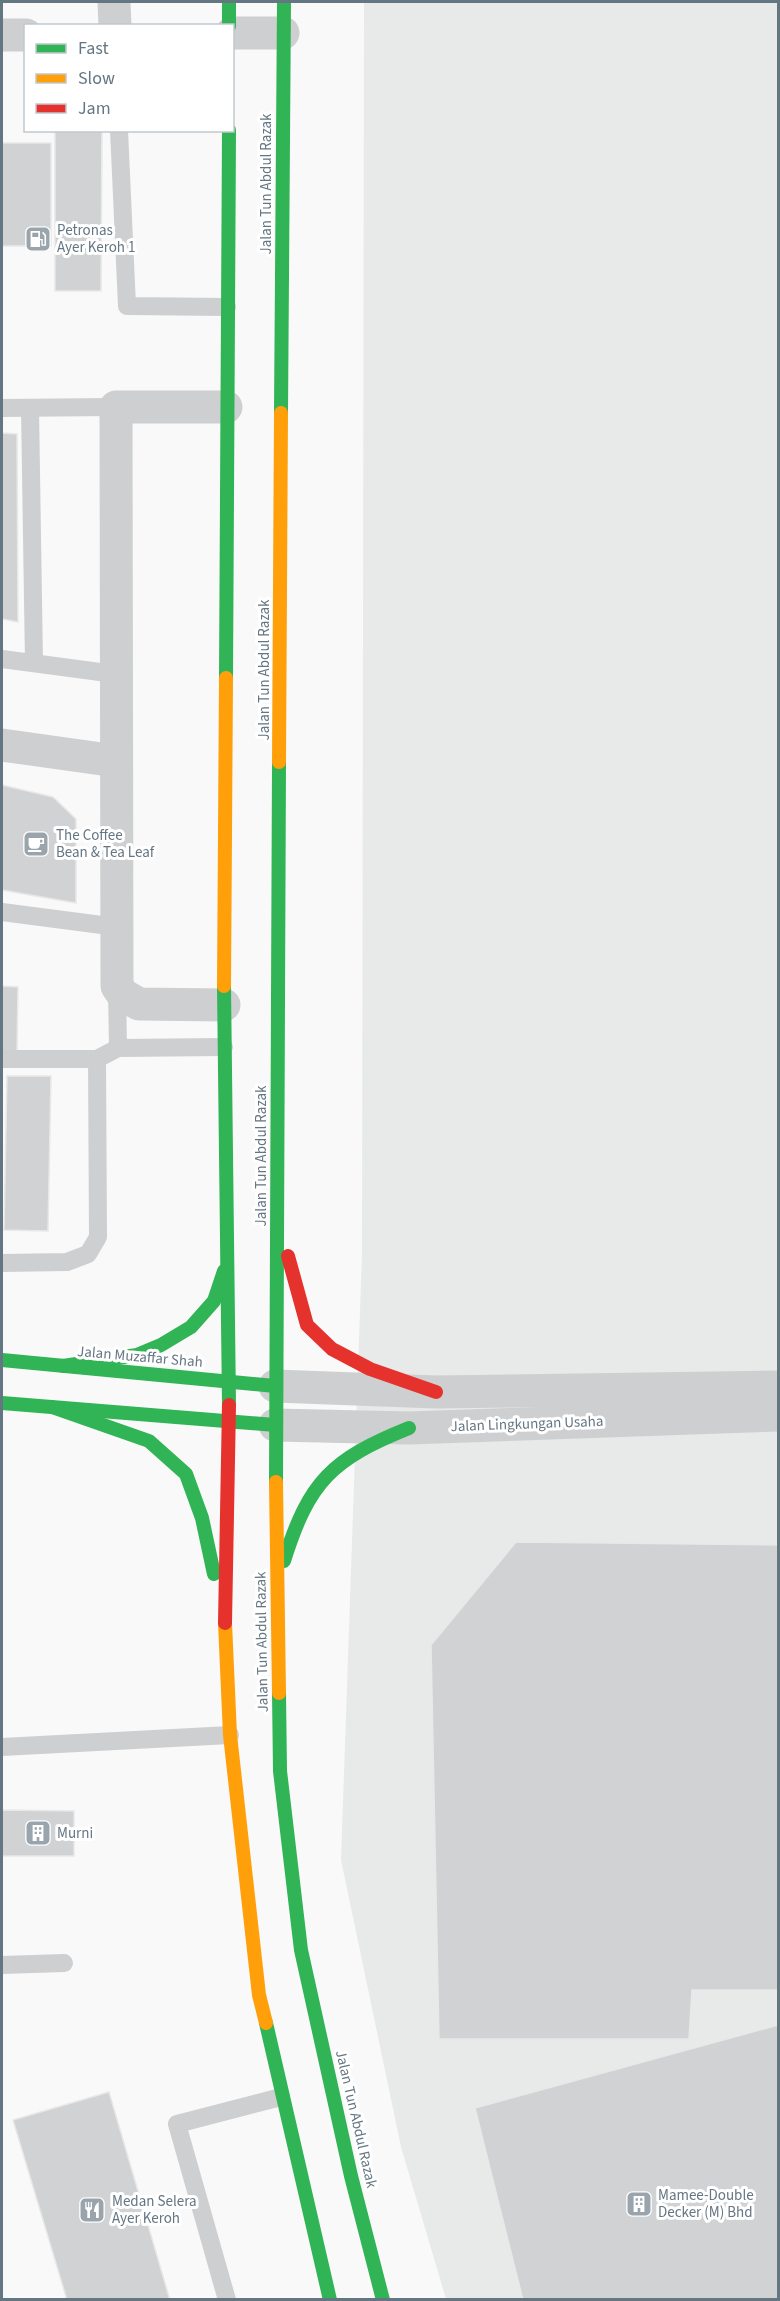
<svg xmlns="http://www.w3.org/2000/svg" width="780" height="2301" font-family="'Source Sans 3',sans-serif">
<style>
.built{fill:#e8e9e9}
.building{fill:#d0d2d3;stroke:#e8e8e8;stroke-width:1.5}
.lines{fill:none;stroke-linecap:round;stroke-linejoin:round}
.lane{stroke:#cecfd0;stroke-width:18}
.street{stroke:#cecfd0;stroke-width:33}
.fast{stroke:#30b455;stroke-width:14}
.slow{stroke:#ff9f0a;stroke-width:14}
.jam{stroke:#e5322d;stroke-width:14}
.labels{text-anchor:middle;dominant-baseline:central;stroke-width:6;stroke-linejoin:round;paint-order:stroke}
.street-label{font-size:15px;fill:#657683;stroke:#fff}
.poi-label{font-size:15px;fill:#657683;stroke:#fff;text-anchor:start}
</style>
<rect width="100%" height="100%" fill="#f9f9f9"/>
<path class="built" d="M 364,2 L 778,2 L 778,2299 L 446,2299 L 401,2147 L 341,1860 L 362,1253 Z"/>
<g class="building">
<path d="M 55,130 L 102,130 L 101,291 L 55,291 Z"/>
<rect x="2" y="143" width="49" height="103"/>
<path d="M 2,433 L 17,434 L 18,622 L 2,619 Z"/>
<path d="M 2,785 L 53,797 L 76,819 L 76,903 L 2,890 Z"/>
<path d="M 2,986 L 18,987 L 17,1052 L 2,1052 Z"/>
<path d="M 7,1076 L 51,1076 L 48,1231 L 4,1230 Z"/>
<path d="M 516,1542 L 778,1545 L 778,1990 L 692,1990 L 689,2039 L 439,2039 L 431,1645 Z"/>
<path d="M 2,1810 L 74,1811 L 74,1856 L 2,1856 Z"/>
<path d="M 778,2025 L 778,2300 L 523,2300 L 475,2108 Z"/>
<path d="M 109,2092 L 170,2300 L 67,2300 L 13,2120 Z"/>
</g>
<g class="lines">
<g class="lane">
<path d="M 119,130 L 127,306 L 227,307"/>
<path d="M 2,408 L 116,407"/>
<path d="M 30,408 L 34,663"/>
<path d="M 2,659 L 115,674"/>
<path d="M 2,912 L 117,927"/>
<path d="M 117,988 L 118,1048"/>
<path d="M 2,1059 L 97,1059"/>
<path d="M 2,1263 L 67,1262 L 88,1254 L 98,1237 L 97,1059 L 118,1048 L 224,1047"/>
<path d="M 2,1747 L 230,1735"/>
<path d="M 2,1965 L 64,1963"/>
<path d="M 227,2300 L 177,2124 L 281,2097"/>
</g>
<g class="street">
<path d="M 114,2 L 115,26"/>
<path d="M 232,33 L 283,33"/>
<path d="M 2,35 L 26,35"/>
<path d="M 2,745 L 116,761"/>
<path d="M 224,1005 L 139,1004 L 123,995 L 117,986 L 116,407 L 226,407"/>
<path d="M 275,1386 L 436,1392 L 778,1387"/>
<path d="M 275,1425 L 409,1428 L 778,1415"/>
</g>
<g class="fast">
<path d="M 229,2 L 229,26"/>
<path d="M 281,413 L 284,2"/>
<path d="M 226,678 L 229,130"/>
<path d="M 224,986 L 229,1405"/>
<path d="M 2,1360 L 275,1386"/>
<path d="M 63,1366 L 137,1355 L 161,1345 L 191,1327 L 214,1301 L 224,1271"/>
<path d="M 2,1403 L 275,1425"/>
<path d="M 52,1407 L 149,1441 L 186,1474 L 202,1518 L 214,1574"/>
<path d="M 276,1482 L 279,762"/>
<path d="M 284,1561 C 309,1481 332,1459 409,1428"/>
<path d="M 279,1693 L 280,1771 L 301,1950 L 351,2176 L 383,2300"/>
<path d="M 266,2023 L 330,2300"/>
</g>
<g class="slow">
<path d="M 279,762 L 281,413"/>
<path d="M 224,986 L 226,678"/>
<path d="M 276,1482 L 279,1693"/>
<path d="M 225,1623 L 230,1735 L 259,1995 L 266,2023"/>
</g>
<g class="jam">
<path d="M 288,1256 L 307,1325 L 332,1349 L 370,1369 L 436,1392"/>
<path d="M 225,1623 L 229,1405"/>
</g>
</g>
<defs>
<g id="fuel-square" transform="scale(1.35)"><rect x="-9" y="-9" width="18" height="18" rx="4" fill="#99a4ac" stroke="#fff"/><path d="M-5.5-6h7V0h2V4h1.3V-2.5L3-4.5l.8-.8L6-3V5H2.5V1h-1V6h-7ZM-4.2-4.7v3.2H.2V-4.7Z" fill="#fff"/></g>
<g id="cafe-square" transform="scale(1.35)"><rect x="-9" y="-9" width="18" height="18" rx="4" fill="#99a4ac" stroke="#fff"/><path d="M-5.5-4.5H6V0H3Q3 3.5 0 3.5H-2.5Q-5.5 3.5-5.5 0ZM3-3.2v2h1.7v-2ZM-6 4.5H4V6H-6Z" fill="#fff"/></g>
<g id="building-square" transform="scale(1.35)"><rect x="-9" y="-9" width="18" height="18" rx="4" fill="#99a4ac" stroke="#fff"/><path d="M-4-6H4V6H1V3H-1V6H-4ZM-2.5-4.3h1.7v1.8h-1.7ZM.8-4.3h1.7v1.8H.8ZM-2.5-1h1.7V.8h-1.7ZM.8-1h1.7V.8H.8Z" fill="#fff"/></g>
<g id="restaurant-square" transform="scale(1.35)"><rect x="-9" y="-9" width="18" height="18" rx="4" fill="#99a4ac" stroke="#fff"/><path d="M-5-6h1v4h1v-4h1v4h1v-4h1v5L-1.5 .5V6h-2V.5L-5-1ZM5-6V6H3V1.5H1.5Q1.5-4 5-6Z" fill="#fff"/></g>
</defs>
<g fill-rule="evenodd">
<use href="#fuel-square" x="38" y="239"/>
<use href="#cafe-square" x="36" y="844"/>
<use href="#building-square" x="38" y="1833"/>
<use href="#building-square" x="639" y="2204"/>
<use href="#restaurant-square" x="92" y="2210"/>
</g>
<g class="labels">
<g class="street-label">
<text transform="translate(266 184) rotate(-90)">Jalan Tun Abdul Razak</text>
<text transform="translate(264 670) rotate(-90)">Jalan Tun Abdul Razak</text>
<text transform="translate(261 1156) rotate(-90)">Jalan Tun Abdul Razak</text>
<text transform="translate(140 1357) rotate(5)">Jalan Muzaffar Shah</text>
<text transform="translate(527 1424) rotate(-2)">Jalan Lingkungan Usaha</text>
<text transform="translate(262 1642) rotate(-91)">Jalan Tun Abdul Razak</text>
<text transform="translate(356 2119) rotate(77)">Jalan Tun Abdul Razak</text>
</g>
<g class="poi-label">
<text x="57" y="230">Petronas<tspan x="57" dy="17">Ayer Keroh 1</tspan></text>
<text x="56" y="835">The Coffee<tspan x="56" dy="17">Bean &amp; Tea Leaf</tspan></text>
<text x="57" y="1833">Murni</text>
<text x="658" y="2195">Mamee-Double<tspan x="658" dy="17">Decker (M) Bhd</tspan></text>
<text x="112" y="2201">Medan Selera<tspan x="112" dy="17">Ayer Keroh</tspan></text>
</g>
</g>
<rect width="780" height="2301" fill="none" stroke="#657683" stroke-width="6"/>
<rect x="24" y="24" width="210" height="108" fill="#ffffff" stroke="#c1c8cd" stroke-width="1.5"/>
<rect x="36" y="44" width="30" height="9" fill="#30b455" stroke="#c1c8cd" stroke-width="1.5"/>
<text x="78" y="54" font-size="18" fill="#657683">Fast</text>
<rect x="36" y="74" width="30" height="9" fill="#ff9f0a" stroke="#c1c8cd" stroke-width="1.5"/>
<text x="78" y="84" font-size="18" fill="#657683">Slow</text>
<rect x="36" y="104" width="30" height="9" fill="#e5322d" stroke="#c1c8cd" stroke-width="1.5"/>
<text x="78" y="114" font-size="18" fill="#657683">Jam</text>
</svg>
